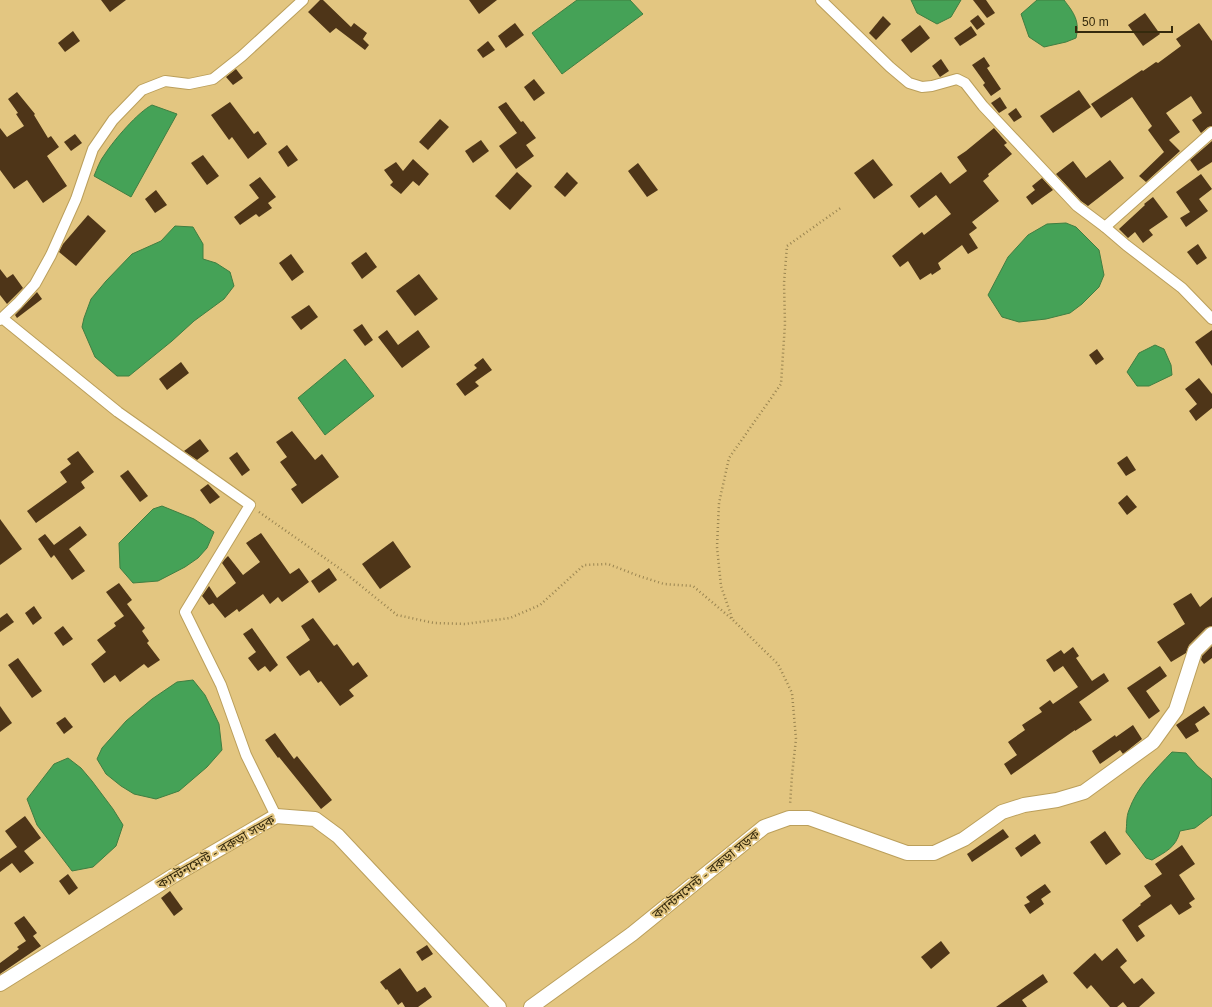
<svg xmlns="http://www.w3.org/2000/svg" width="1212" height="1007" font-family="Helvetica,'Noto Sans Bengali',sans-serif">
<style>
.water{fill:#45a257;stroke:#407e41}
.building{fill:#4e3518}
.lines{fill:none;stroke-linecap:round;stroke-linejoin:round}
.street-casing{stroke:#bb9f5b;stroke-width:12}
.secondary-casing{stroke:#bb9f5b;stroke-width:16}
.path{stroke:#998450;stroke-width:2.5;stroke-dasharray:1 3;stroke-linecap:butt}
.street{stroke:#fff;stroke-width:10}
.secondary{stroke:#fff;stroke-width:14}
.labels{text-anchor:middle;dominant-baseline:central;stroke-width:4;stroke-linejoin:round;paint-order:stroke}
.street-label{font-size:13px;fill:#352a0d;stroke:#e3c681}
</style>
<rect width="100%" height="100%" fill="#e3c681"/>
<g class="water">
<path d="M 577,0 L 630,0 L 643,14 L 562,74 L 532,33 Z"/>
<path d="M 911,0 L 961,0 L 951,17 L 937,24 L 917,13 Z"/>
<path d="M 1037,0 L 1064,0 C 1074,13 1080,21 1076,38 L 1066,42 L 1044,47 L 1029,37 L 1021,14 Z"/>
<path d="M 152,105 L 177,114 L 131,197 L 94,176 C 97,169 100,160 105,154 C 114,140 138,112 152,105 Z"/>
<path d="M 1066,223 L 1076,227 L 1099,250 L 1104,275 L 1099,287 L 1082,304 L 1070,313 L 1046,319 L 1019,322 L 1002,317 L 988,295 L 1008,257 L 1028,235 L 1047,224 Z"/>
<path d="M 175,226 L 193,227 L 203,244 L 203,259 L 216,263 L 230,272 L 234,286 L 224,299 L 194,321 L 172,341 L 129,376 L 117,376 L 95,357 L 82,327 L 84,318 L 91,299 L 106,281 L 132,254 L 161,241 Z"/>
<path d="M 1155,345 L 1164,349 L 1171,365 L 1172,375 L 1149,386 L 1137,386 L 1127,372 L 1139,353 Z"/>
<path d="M 345,359 L 374,396 L 325,435 L 298,398 Z"/>
<path d="M 162,506 L 194,519 L 214,532 L 207,548 L 198,558 L 185,567 L 158,581 L 133,583 L 120,568 L 119,543 L 153,509 Z"/>
<path d="M 193,680 L 205,695 L 219,724 L 222,750 L 207,767 L 179,791 L 156,799 L 134,794 L 121,786 L 106,774 L 97,759 L 102,748 L 126,721 L 152,699 L 177,682 Z"/>
<path d="M 1172,752 L 1186,753 L 1197,766 L 1211,778 L 1212,780 L 1212,815 L 1195,828 L 1180,831 C 1176,848 1165,852 1152,860 L 1146,858 L 1126,832 C 1127,825 1126,817 1129,810 C 1137,787 1155,770 1172,752 Z"/>
<path d="M 68,758 L 81,768 L 92,781 L 113,809 L 123,825 L 116,846 L 93,867 L 72,871 L 37,825 L 27,799 L 54,764 Z"/>
</g>
<g class="building">
<path d="M 101,0 L 126,0 L 110,12 Z"/>
<path d="M 320,0 L 323,0 L 351,27 L 354,23 L 367,33 L 363,39 L 369,45 L 365,50 L 336,28 L 330,33 L 308,12 Z"/>
<path d="M 469,0 L 497,0 L 479,14 Z"/>
<path d="M 973,0 L 986,0 L 995,13 L 987,18 Z"/>
<path d="M 1145,13 L 1160,34 L 1143,46 L 1128,25 Z"/>
<path d="M 978,15 L 985,24 L 977,30 L 970,21 Z"/>
<path d="M 883,16 L 891,24 L 876,40 L 869,33 Z"/>
<path d="M 515,23 L 524,35 L 506,48 L 498,36 Z"/>
<path d="M 1199,23 L 1212,41 L 1212,126 L 1208,127 L 1201,133 L 1192,120 L 1202,113 L 1191,96 L 1166,113 L 1180,132 L 1169,140 L 1180,151 L 1146,182 L 1139,176 L 1164,152 L 1148,130 L 1152,126 L 1132,97 L 1101,118 L 1091,104 L 1142,70 L 1143,71 L 1156,62 L 1158,63 L 1181,46 L 1176,39 Z"/>
<path d="M 920,25 L 930,38 L 911,53 L 901,40 Z"/>
<path d="M 971,26 L 977,35 L 960,46 L 954,38 Z"/>
<path d="M 73,31 L 80,41 L 65,52 L 58,43 Z"/>
<path d="M 488,41 L 495,50 L 483,58 L 477,50 Z"/>
<path d="M 984,57 L 990,66 L 987,68 L 1001,89 L 991,96 L 983,85 L 985,83 L 972,65 Z"/>
<path d="M 941,59 L 949,71 L 940,77 L 932,66 Z"/>
<path d="M 236,69 L 243,78 L 233,85 L 226,77 Z"/>
<path d="M 534,79 L 545,93 L 534,101 L 524,87 Z"/>
<path d="M 1079,90 L 1091,107 L 1053,133 L 1040,116 Z"/>
<path d="M 17,92 L 35,114 L 34,115 L 48,138 L 51,136 L 59,147 L 47,156 L 67,186 L 43,203 L 27,180 L 14,189 L 0,170 L 0,128 L 7,137 L 24,126 L 16,114 L 18,113 L 8,99 Z"/>
<path d="M 1000,97 L 1007,108 L 999,113 L 991,103 Z"/>
<path d="M 230,102 L 254,134 L 258,131 L 267,144 L 248,159 L 232,137 L 229,140 L 211,115 Z"/>
<path d="M 506,102 L 521,122 L 523,121 L 536,138 L 526,145 L 534,156 L 516,169 L 499,146 L 517,133 L 498,107 Z"/>
<path d="M 1016,108 L 1022,117 L 1014,122 L 1008,114 Z"/>
<path d="M 440,119 L 449,127 L 428,150 L 419,142 Z"/>
<path d="M 994,128 L 1007,143 L 1004,145 L 1012,154 L 988,174 L 989,176 L 983,181 L 999,201 L 972,222 L 977,228 L 969,234 L 978,248 L 968,254 L 962,245 L 938,263 L 941,269 L 932,275 L 931,273 L 920,280 L 908,261 L 900,267 L 892,256 L 922,232 L 924,235 L 951,214 L 936,195 L 919,208 L 910,196 L 941,172 L 950,184 L 967,171 L 957,157 L 966,151 Z"/>
<path d="M 75,134 L 82,143 L 71,151 L 64,142 Z"/>
<path d="M 481,140 L 489,151 L 473,163 L 465,151 Z"/>
<path d="M 1212,141 L 1212,162 L 1198,171 L 1190,160 Z"/>
<path d="M 287,145 L 298,160 L 288,167 L 278,152 Z"/>
<path d="M 203,155 L 219,176 L 207,185 L 191,163 Z"/>
<path d="M 413,159 L 429,174 L 419,186 L 413,181 L 401,194 L 390,185 L 393,182 L 384,170 L 396,162 L 403,171 Z"/>
<path d="M 873,159 L 893,185 L 874,199 L 854,173 Z"/>
<path d="M 1110,160 L 1124,178 L 1088,206 L 1081,201 L 1056,174 L 1073,161 L 1086,178 Z"/>
<path d="M 638,163 L 658,190 L 647,197 L 628,171 Z"/>
<path d="M 517,172 L 532,186 L 510,210 L 495,196 Z"/>
<path d="M 567,172 L 578,183 L 565,197 L 554,187 Z"/>
<path d="M 1201,174 L 1212,189 L 1199,199 L 1208,211 L 1186,227 L 1180,218 L 1190,212 L 1176,192 Z"/>
<path d="M 260,177 L 276,197 L 268,203 L 272,208 L 259,217 L 256,214 L 240,225 L 234,217 L 259,198 L 249,185 Z"/>
<path d="M 1042,178 L 1053,190 L 1032,205 L 1026,197 L 1035,190 L 1032,186 Z"/>
<path d="M 156,190 L 167,205 L 155,213 L 145,199 Z"/>
<path d="M 1153,197 L 1168,217 L 1149,230 L 1153,235 L 1143,243 L 1135,232 L 1128,238 L 1119,229 L 1145,205 L 1144,204 Z"/>
<path d="M 88,215 L 106,231 L 76,266 L 59,252 L 63,244 Z"/>
<path d="M 1198,244 L 1207,258 L 1197,265 L 1187,252 Z"/>
<path d="M 366,252 L 377,267 L 362,279 L 351,263 Z"/>
<path d="M 291,254 L 304,272 L 292,281 L 279,263 Z"/>
<path d="M 0,269 L 7,278 L 13,274 L 23,288 L 7,304 L 0,295 Z"/>
<path d="M 419,274 L 438,299 L 415,316 L 396,291 Z"/>
<path d="M 37,292 L 42,299 L 17,318 L 15,315 Z"/>
<path d="M 309,305 L 318,317 L 301,330 L 291,317 Z"/>
<path d="M 362,324 L 373,340 L 365,346 L 353,330 Z"/>
<path d="M 387,330 L 398,345 L 418,330 L 430,347 L 402,368 L 378,337 Z"/>
<path d="M 1212,330 L 1212,366 L 1195,342 Z"/>
<path d="M 1097,349 L 1104,359 L 1096,365 L 1089,355 Z"/>
<path d="M 483,358 L 492,370 L 475,382 L 479,386 L 465,396 L 456,384 L 477,368 L 474,365 Z"/>
<path d="M 181,362 L 189,373 L 167,390 L 159,379 Z"/>
<path d="M 1199,378 L 1212,394 L 1212,408 L 1196,421 L 1189,411 L 1197,404 L 1185,389 Z"/>
<path d="M 292,431 L 315,460 L 322,454 L 339,477 L 302,504 L 291,489 L 297,485 L 280,462 L 287,457 L 276,442 Z"/>
<path d="M 200,439 L 209,451 L 197,460 L 184,451 Z"/>
<path d="M 78,451 L 94,472 L 81,482 L 85,488 L 36,523 L 27,511 L 67,482 L 60,472 L 71,464 L 67,459 Z"/>
<path d="M 237,452 L 250,470 L 242,476 L 229,458 Z"/>
<path d="M 1127,456 L 1136,470 L 1126,476 L 1117,463 Z"/>
<path d="M 128,470 L 148,496 L 140,502 L 120,476 Z"/>
<path d="M 208,484 L 220,497 L 210,504 L 200,490 Z"/>
<path d="M 1127,495 L 1137,507 L 1127,515 L 1118,503 Z"/>
<path d="M 0,519 L 22,549 L 0,565 Z"/>
<path d="M 80,526 L 87,535 L 69,549 L 85,571 L 72,580 L 54,555 L 51,558 L 38,539 L 45,534 L 54,545 Z"/>
<path d="M 261,533 L 290,574 L 299,568 L 309,582 L 282,602 L 278,597 L 270,604 L 263,594 L 239,612 L 237,609 L 225,618 L 213,603 L 209,605 L 202,596 L 209,586 L 217,598 L 236,583 L 222,563 L 225,559 L 228,556 L 243,575 L 260,562 L 246,543 Z"/>
<path d="M 393,541 L 411,567 L 380,589 L 362,564 Z"/>
<path d="M 329,568 L 337,580 L 319,593 L 311,581 Z"/>
<path d="M 119,583 L 132,600 L 127,604 L 145,628 L 142,631 L 149,641 L 147,643 L 160,660 L 148,668 L 144,664 L 120,682 L 115,675 L 104,683 L 91,664 L 106,652 L 97,640 L 116,626 L 114,623 L 124,616 L 106,592 Z"/>
<path d="M 1191,593 L 1200,607 L 1212,597 L 1212,626 L 1206,628 L 1189,645 L 1186,653 L 1171,662 L 1157,642 L 1185,624 L 1173,604 Z"/>
<path d="M 34,606 L 42,618 L 33,625 L 25,613 Z"/>
<path d="M 7,613 L 14,622 L 0,632 L 0,618 Z"/>
<path d="M 313,618 L 334,646 L 337,644 L 353,666 L 358,662 L 368,676 L 349,690 L 354,696 L 340,706 L 321,681 L 318,683 L 309,670 L 300,676 L 286,657 L 310,640 L 301,626 Z"/>
<path d="M 63,626 L 73,639 L 63,646 L 54,633 Z"/>
<path d="M 252,628 L 278,665 L 270,672 L 265,666 L 258,671 L 248,658 L 256,652 L 243,634 Z"/>
<path d="M 1212,646 L 1212,658 L 1204,664 L 1201,660 L 1202,656 Z"/>
<path d="M 1073,647 L 1079,656 L 1076,658 L 1092,681 L 1104,673 L 1109,681 L 1079,702 L 1092,720 L 1075,731 L 1075,730 L 1011,775 L 1004,764 L 1017,755 L 1008,742 L 1025,730 L 1022,725 L 1042,712 L 1039,708 L 1050,700 L 1053,704 L 1078,687 L 1063,666 L 1054,672 L 1046,660 L 1061,650 L 1064,654 Z"/>
<path d="M 18,658 L 42,691 L 32,698 L 8,665 Z"/>
<path d="M 1160,666 L 1167,676 L 1146,691 L 1160,711 L 1149,719 L 1127,688 Z"/>
<path d="M 0,706 L 12,723 L 0,732 Z"/>
<path d="M 1204,706 L 1210,714 L 1195,724 L 1199,731 L 1186,739 L 1176,725 Z"/>
<path d="M 65,717 L 73,727 L 64,734 L 56,723 Z"/>
<path d="M 1133,725 L 1142,739 L 1123,754 L 1120,750 L 1100,764 L 1092,751 L 1115,735 L 1116,737 Z"/>
<path d="M 275,733 L 294,759 L 297,756 L 332,800 L 321,809 L 279,757 L 278,758 L 265,740 Z"/>
<path d="M 25,816 L 41,838 L 24,851 L 34,863 L 20,873 L 12,863 L 0,872 L 0,859 L 17,847 L 5,831 Z"/>
<path d="M 1003,829 L 1009,837 L 972,862 L 967,854 Z"/>
<path d="M 1105,831 L 1121,854 L 1106,865 L 1090,842 Z"/>
<path d="M 1035,834 L 1041,843 L 1021,857 L 1015,848 Z"/>
<path d="M 1182,845 L 1195,864 L 1179,875 L 1195,899 L 1189,903 L 1192,907 L 1179,915 L 1171,904 L 1138,926 L 1145,936 L 1137,942 L 1122,920 L 1141,905 L 1140,904 L 1151,896 L 1144,886 L 1162,874 L 1155,864 Z"/>
<path d="M 68,874 L 78,888 L 69,895 L 59,881 Z"/>
<path d="M 1045,884 L 1051,892 L 1041,899 L 1044,904 L 1030,914 L 1024,905 L 1030,902 L 1026,897 Z"/>
<path d="M 170,891 L 183,909 L 174,916 L 161,898 Z"/>
<path d="M 24,916 L 37,933 L 33,936 L 41,946 L 0,974 L 0,963 L 19,949 L 17,947 L 26,941 L 14,923 Z"/>
<path d="M 941,941 L 950,953 L 931,969 L 921,957 Z"/>
<path d="M 427,945 L 433,954 L 422,961 L 416,952 Z"/>
<path d="M 1117,948 L 1127,961 L 1120,967 L 1134,984 L 1142,978 L 1155,993 L 1139,1007 L 1127,1007 L 1123,1002 L 1117,1007 L 1110,1007 L 1091,985 L 1087,989 L 1073,973 L 1095,953 L 1102,961 Z"/>
<path d="M 400,968 L 417,992 L 425,987 L 432,997 L 418,1007 L 405,1007 L 402,1002 L 398,1005 L 387,989 L 386,990 L 380,982 Z"/>
<path d="M 1043,974 L 1048,982 L 1022,1000 L 1027,1007 L 996,1007 Z"/>
</g>
<g class="lines">
<g class="street-casing">
<g id="street">
<path d="M 821,0 L 890,67 L 909,83 L 922,87 L 932,86 L 957,79 L 965,83 L 983,106 L 1077,206 L 1105,227 L 1126,245 L 1182,288 L 1212,319"/>
<path d="M 1105,227 L 1212,132"/>
<path d="M 2,318 L 18,303 L 35,284 L 51,255 L 76,199 L 93,149 L 113,120 L 142,90 L 165,81 L 189,84 L 213,79 L 242,56 L 303,0"/>
<path d="M 0,320 L 2,318 L 118,412 L 250,505 L 185,612 L 221,685 L 246,755 L 276,816"/>
</g>
</g>
<g class="secondary-casing">
<g id="secondary">
<path d="M 0,984 L 173,876 L 276,816 L 315,819 L 338,836 L 499,1007"/>
<path d="M 531,1007 L 632,934 L 764,827 L 789,818 L 809,818 L 907,853 L 934,853 L 964,839 L 1002,812 L 1024,805 L 1057,800 L 1084,792 L 1153,742 L 1176,710 L 1195,651 L 1212,634"/>
</g>
</g>
<g class="path">
<path d="M 259,512 L 339,568 L 397,615 L 434,623 L 465,624 L 510,618 L 540,605 L 584,565 L 608,564 L 639,576 L 664,584 L 693,586 L 732,619 L 778,664 L 792,693 L 796,739 L 792,775 L 790,805"/>
<path d="M 732,618 L 721,586 L 717,547 L 719,503 L 729,458 L 781,384 L 785,324 L 784,283 L 787,246 L 842,207"/>
</g>
<use href="#street" class="street"/>
<use href="#secondary" class="secondary"/>
</g>
<g class="labels">
<g class="street-label">
<text transform="translate(216 852) rotate(-30)">ক্যান্টনমেন্ট - বরুড়া সড়ক</text>
<text transform="translate(706 874) rotate(-39)">ক্যান্টনমেন্ট - বরুড়া সড়ক</text>
</g>
</g>
<path d="M1076 26v6h96v-6" fill="none" stroke="#352a0d" stroke-width="2"/>
<text x="1082" y="26" font-size="12" fill="#352a0d" stroke="#e3c681" stroke-width="3" paint-order="stroke">50 m</text>
</svg>
